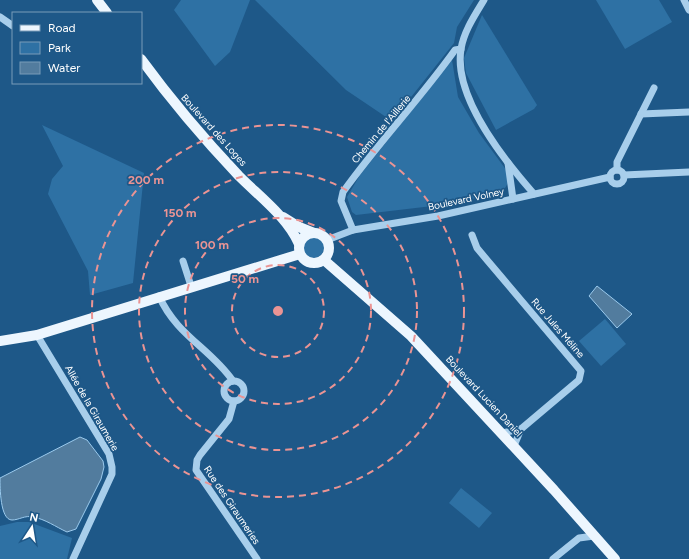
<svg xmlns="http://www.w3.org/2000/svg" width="689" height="559" font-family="Figtree,sans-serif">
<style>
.green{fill:#2e71a4}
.water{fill:#527c9e;stroke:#9bcaed}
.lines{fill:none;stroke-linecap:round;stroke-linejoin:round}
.minor{stroke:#a8ceeb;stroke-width:7}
.major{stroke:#edf6fe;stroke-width:10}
.ring{fill:none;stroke:#ea9494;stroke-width:2;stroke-dasharray:7 5}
.labels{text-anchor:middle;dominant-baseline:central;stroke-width:3.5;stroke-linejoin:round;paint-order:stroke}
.street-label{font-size:10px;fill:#fff;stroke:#1e5888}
.centre{fill:#ea9494;stroke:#1e5888;stroke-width:2}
.ring-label{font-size:12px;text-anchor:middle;font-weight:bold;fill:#ea9494;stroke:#1e5888;stroke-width:3.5;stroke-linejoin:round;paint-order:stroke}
</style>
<rect width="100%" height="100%" fill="#1e5888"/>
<g class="green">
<path d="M 181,0 L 250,0 L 230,52 L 215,66 L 174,10 Z"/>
<path d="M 255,0 L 474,0 L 457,27 L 454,43 L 392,121 L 346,90 Z"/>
<path d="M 596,0 L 659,0 L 672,22 L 625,49 Z"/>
<path d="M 482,15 L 537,105 L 534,109 L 496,130 L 466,73 L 464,58 Z"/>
<path d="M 452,60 L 458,97 L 479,133 L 507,171 L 508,183 L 502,193 L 441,205 L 356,215 L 352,212 L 347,197 L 360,175 Z"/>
<path d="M 42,125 L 144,173 L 133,283 L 90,295 L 88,271 L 48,194 L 52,179 L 63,166 Z"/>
<circle cx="313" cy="247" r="11"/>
<path d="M 605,319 L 626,344 L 601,366 L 579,341 Z"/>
<path d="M 461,488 L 492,513 L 479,528 L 449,503 Z"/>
<path d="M 17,522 L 29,522 L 72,538 L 67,559 L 0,559 L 0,526 Z"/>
</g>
<g class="water">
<path d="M 597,286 L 632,314 L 617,328 L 589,296 Z"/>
<path d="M 80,437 L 87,440 L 103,461 L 104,467 L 101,479 L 76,529 L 67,532 C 56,527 45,519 33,517 C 25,515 19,520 12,520 C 0,520 0,487 0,478 Z"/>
</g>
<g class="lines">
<g class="minor">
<path d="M 484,0 C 475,15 464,31 461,49 C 453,97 504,160 534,194"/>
<path d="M 684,0 L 689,10"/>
<path d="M 0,17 L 13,26"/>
<path d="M 641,114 L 689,112"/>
<path d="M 508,163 L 513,199"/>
<path d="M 617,170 L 617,162 L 654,88"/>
<circle cx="617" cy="177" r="7"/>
<path d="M 624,175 L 689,172"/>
<path d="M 353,230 L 341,201 L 343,192 C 378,143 420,99 455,50 L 461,49"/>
<path d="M 472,235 L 477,248 L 487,260 L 581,371 L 579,380 L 521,429 L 514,446"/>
<path d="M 327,240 L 353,230 L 438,216 L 610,177"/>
<path d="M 183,261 L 191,286"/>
<path d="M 159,296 C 177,336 210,348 233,381"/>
<path d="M 37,335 L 109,454 L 112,467 L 112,474 L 73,559"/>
<circle cx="234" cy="391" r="10"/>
<path d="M 234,401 L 229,419 L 200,455 L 197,460 L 196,470 L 257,559"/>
<path d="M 502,433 L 521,429"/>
<path d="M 553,559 L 579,538 L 594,536"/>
</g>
<g class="major">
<path d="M 97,0 L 107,13"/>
<path d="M 141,59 C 171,100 204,139 239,176 C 260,197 287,217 299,244"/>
<path d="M 283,217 L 299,227 L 314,233"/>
<circle cx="314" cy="248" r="15"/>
<path d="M 324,260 L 411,336 L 554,490 L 615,559"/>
<path d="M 0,341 L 37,335 L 300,254"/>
</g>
</g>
<g class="ring">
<circle cx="278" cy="311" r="46"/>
<circle cx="278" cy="311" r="93"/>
<circle cx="278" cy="311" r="139"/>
<circle cx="278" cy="311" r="186"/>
</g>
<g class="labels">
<g class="street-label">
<text transform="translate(381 129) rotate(-50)">Chemin de l'Aillerie</text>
<text transform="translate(214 130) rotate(48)">Boulevard des Loges</text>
<text transform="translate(466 199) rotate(-12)">Boulevard Volney</text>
<text transform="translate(558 328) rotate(49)">Rue Jules Méline</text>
<text transform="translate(484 396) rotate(47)">Boulevard Lucien Daniel</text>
<text transform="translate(92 408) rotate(60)">Allée de la Giraumerie</text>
<text transform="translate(232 505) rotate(56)">Rue des Giraumeries</text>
</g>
</g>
<circle cx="278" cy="311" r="6" class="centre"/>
<g class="ring-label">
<text x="146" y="184">200 m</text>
<text x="180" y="217">150 m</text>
<text x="212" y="249">100 m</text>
<text x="245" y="283">50 m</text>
</g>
<rect x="12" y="12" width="130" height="72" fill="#1e5888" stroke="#789bb8"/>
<rect x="20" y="25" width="20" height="6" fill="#edf6fe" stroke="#789bb8"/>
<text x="48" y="32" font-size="12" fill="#ffffff">Road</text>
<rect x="20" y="42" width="20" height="12" fill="#2e71a4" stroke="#789bb8"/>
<text x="48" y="52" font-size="12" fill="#ffffff">Park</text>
<rect x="20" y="62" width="20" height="12" fill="#527c9e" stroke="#789bb8"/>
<text x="48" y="72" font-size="12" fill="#ffffff">Water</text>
<g transform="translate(32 527) rotate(12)" stroke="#1e5888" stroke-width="3" paint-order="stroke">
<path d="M0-3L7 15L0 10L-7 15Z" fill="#ffffff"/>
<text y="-6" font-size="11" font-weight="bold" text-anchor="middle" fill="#ffffff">N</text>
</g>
</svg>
